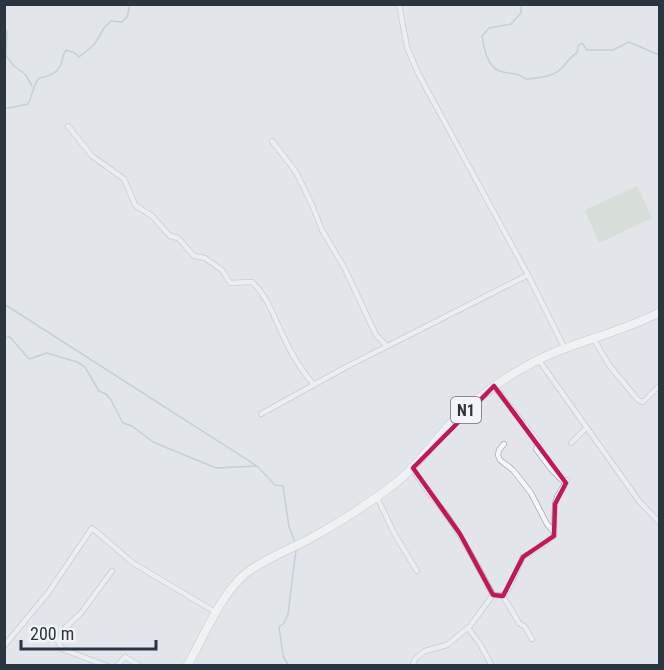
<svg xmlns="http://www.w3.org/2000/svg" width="664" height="670" font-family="'Roboto Condensed',sans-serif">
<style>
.green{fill:#c9d3c4}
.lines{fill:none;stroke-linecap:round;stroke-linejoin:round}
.stream{stroke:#9fb5c7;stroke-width:1.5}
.minor-casing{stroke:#a7adb4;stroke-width:6}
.primary-casing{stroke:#a2abb5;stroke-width:9}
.minor{stroke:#f5f6f8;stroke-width:4.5}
.primary{stroke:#fff;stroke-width:8}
.marked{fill:none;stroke:#c2185b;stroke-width:4.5;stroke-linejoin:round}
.labels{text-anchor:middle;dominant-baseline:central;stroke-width:5;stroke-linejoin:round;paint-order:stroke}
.shield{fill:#f2f4f7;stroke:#676e78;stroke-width:1.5}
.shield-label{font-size:16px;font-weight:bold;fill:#2b3441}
</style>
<rect width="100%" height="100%" fill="#e2e6ea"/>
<path class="green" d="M 637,186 L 652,218 L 599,243 L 585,210 Z"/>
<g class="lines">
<g class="stream">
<path d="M 518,4 L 521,7 L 521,13 L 511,24 L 489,28 L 482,36 C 484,49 488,70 503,72 C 516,75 513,71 526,79 C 539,78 554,77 563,67 C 568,61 570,57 577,53 L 578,46 L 582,43 L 587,50 L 613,50 L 629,42 L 657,54 L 660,52"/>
<path d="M 4,27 L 7,32 L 6,56 L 14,66 L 25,74 L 32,86"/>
<path d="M 4,109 L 28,104 C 33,95 32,87 39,78 C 47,77 57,74 61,64 C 63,59 62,56 66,50 L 75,53 L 79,57 L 94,45 L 104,28 L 111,21 L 122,22 L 127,17 L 130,4"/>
<path d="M 4,304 L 257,466 L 275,485 L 283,486 L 289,527 L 295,542"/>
<path d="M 4,338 L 10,337 L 29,359 L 47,353 L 77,362 L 85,367 L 99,391 L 106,394 L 111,400 L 123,423 L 132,426 L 153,442 L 216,468 L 256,466"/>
<path d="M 289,666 L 283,656 L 279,627 L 284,623 L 288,614 L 296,550"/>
</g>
<g class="minor-casing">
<g id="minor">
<path d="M 399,4 L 407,47 L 418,73 L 528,275 L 564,347"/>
<path d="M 68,126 L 92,156 L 124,179 L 135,205 L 152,216 L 170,236 L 178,238 L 194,256 L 205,258 L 222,270 L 230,283 L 252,282 C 266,295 272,312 280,329 C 289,350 299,368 314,385"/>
<path d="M 272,141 L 296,172 L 312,205 L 322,230 L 345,269 L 376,335 L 387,346"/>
<path d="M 593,338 L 609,365 L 638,400 L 643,402 L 660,385"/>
<path d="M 538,359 L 639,501 L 660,523"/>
<path d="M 494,386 L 539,443 L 536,449 C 545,461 553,474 566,483"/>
<path d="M 261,414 L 346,367 L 528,275"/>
<path d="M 571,443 L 586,428"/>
<path d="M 504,444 L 499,450 L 498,455 L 500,460 L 513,470 L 531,493 L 547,524 L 555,533"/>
<path d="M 413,468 C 421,486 436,500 448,517 C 465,542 479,568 493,595 L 503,596 L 519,623 L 525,627 L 532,639"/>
<path d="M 377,497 L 394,533 L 417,571"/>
<path d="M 503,596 L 509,588 L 523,557 L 540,547 L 554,536 L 555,504 L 557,497 L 567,480"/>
<path d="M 468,628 L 480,644 L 492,666"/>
<path d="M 4,646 L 48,593 L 92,528 L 133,563 L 217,613"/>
<path d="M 107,666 L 62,649 L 58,641 L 65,628 L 81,613 L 112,571"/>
<path d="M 117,666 L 125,657 L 140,666"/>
<path d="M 412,666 L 415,659 L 425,651 L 447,645 L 470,626 L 493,595"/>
</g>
</g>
<g class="primary-casing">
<path id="primary" d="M 187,666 C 204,637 220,595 245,574 C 265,558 291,549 313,537 C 342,521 371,502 397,482 C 421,462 437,436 459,415 C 479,396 501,380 525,367 C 567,342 617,335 660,312"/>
</g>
<use href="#minor" class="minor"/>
<use href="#primary" class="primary"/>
</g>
<path d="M0 0H664V670H0ZM 494,386 L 566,483 L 555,504 L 554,536 L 523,557 L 503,596 L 493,595 L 460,534 L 413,468 Z" fill="#e2e6ea" fill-opacity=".55" fill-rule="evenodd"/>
<path class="marked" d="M 494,386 L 566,483 L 555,504 L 554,536 L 523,557 L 503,596 L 493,595 L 460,534 L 413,468 Z"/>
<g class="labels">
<rect class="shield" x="451" y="397" width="30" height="26" rx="4.5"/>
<g class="shield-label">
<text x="466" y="410">N1</text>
</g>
</g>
<rect width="664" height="670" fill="none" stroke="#2b3441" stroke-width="12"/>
<path d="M21 640v9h135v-9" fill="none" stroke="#2b3441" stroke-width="3"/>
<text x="30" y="640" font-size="18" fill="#2b3441" stroke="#f2f4f7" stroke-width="4.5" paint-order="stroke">200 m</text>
</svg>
